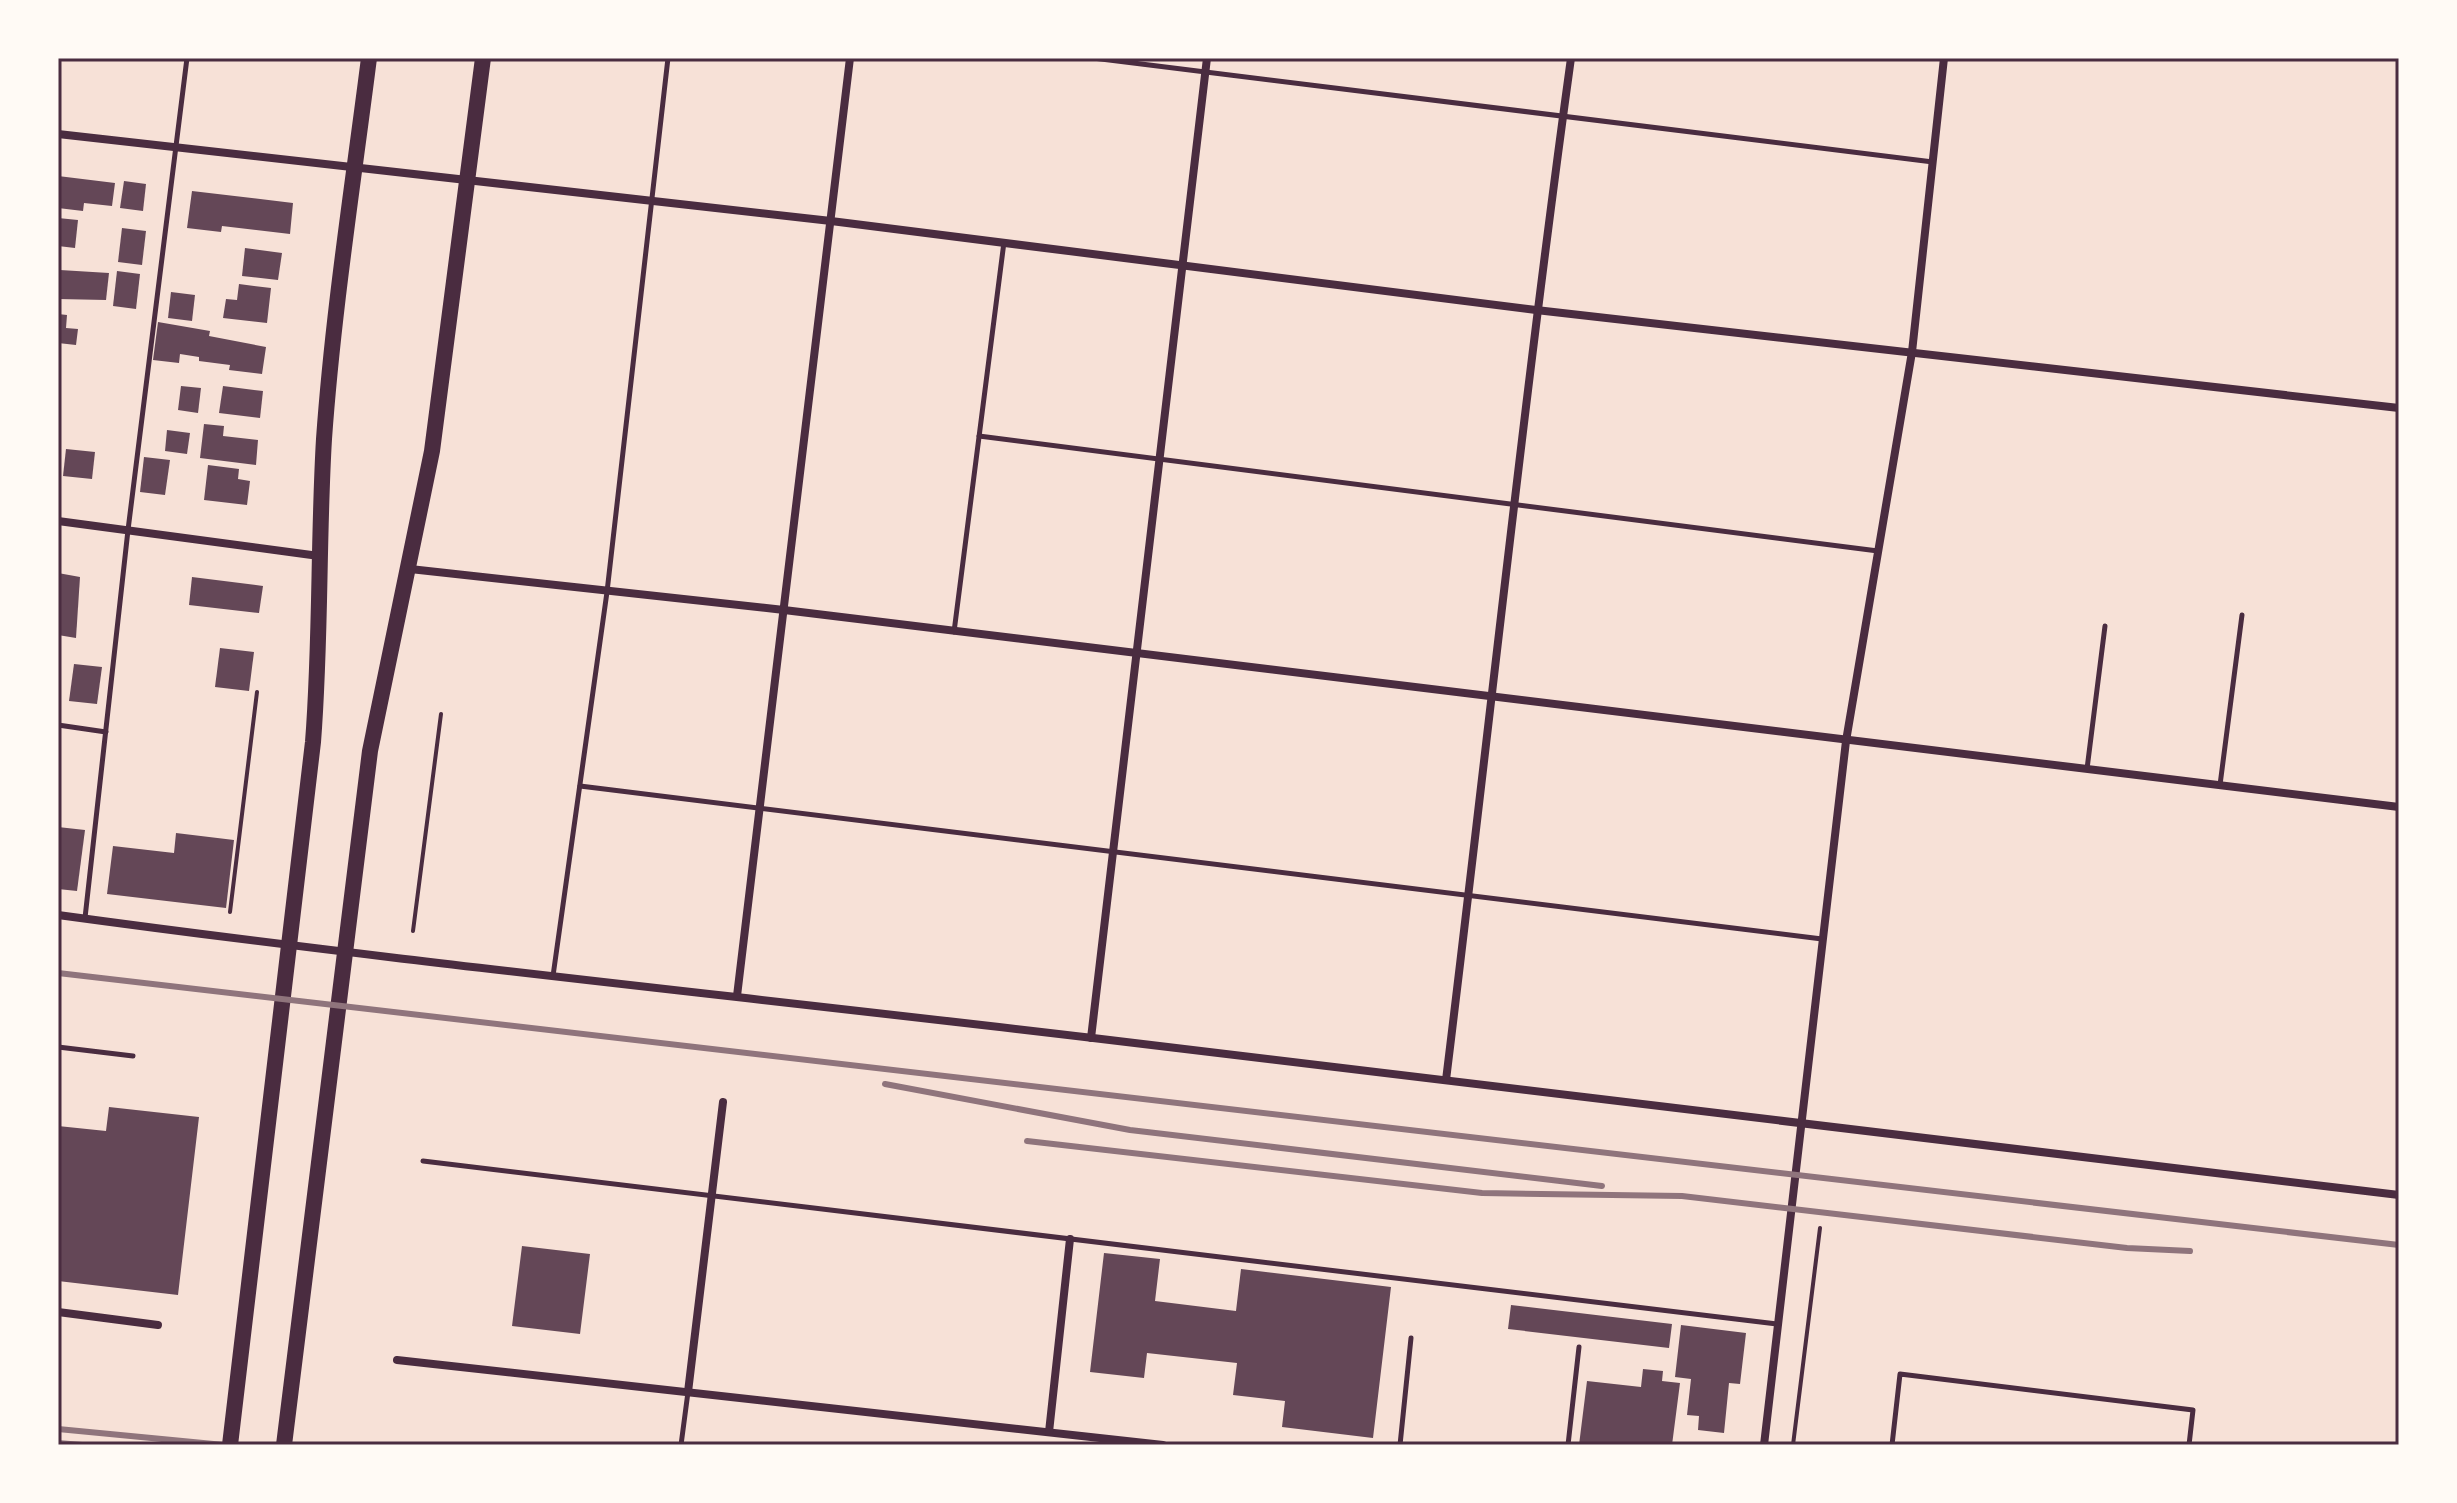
<svg xmlns="http://www.w3.org/2000/svg" width="2457" height="1503" font-family="Karla,sans-serif">
<style>
.building{fill:#644757}
.lines{fill:none;stroke-linecap:round;stroke-linejoin:round}
.path{stroke:#4a2c40;stroke-width:4}
.service{stroke:#4a2c40;stroke-width:5}
.minor{stroke:#4a2c40;stroke-width:8}
.primary{stroke:#4a2c40;stroke-width:16}
.rail{stroke:#8f747c;stroke-width:6}
.neatline{fill:none;stroke:#4a2c40;stroke-width:3}
</style>
<rect width="100%" height="100%" fill="#f7e1d7"/>
<g class="building">
<path d="M 58,176 L 115,183 L 112,206 L 84,203 L 83,211 L 58,208 Z"/>
<path d="M 124,181 L 146,184 L 143,211 L 120,208 Z"/>
<path d="M 192,191 L 293,203 L 290,234 L 222,226 L 221,232 L 187,228 Z"/>
<path d="M 58,218 L 78,220 L 75,248 L 58,246 Z"/>
<path d="M 122,228 L 146,231 L 142,265 L 118,262 Z"/>
<path d="M 245,248 L 282,253 L 278,280 L 242,276 Z"/>
<path d="M 60,270 L 109,273 L 106,300 L 58,299 Z"/>
<path d="M 117,271 L 140,274 L 136,309 L 113,306 Z"/>
<path d="M 239,284 L 271,288 L 267,323 L 223,318 L 226,299 L 237,300 Z"/>
<path d="M 171,292 L 195,295 L 192,321 L 168,318 Z"/>
<path d="M 58,314 L 67,315 L 66,328 L 78,329 L 76,345 L 58,343 Z"/>
<path d="M 158,322 L 210,331 L 209,336 L 266,347 L 262,374 L 229,370 L 230,365 L 199,361 L 199,357 L 180,354 L 179,363 L 153,360 Z"/>
<path d="M 181,386 L 201,388 L 198,413 L 178,410 Z"/>
<path d="M 223,386 L 263,391 L 260,418 L 219,413 Z"/>
<path d="M 204,424 L 224,426 L 223,436 L 258,440 L 256,465 L 200,458 Z"/>
<path d="M 167,430 L 190,433 L 187,454 L 165,451 Z"/>
<path d="M 66,449 L 95,452 L 92,479 L 63,476 Z"/>
<path d="M 144,457 L 170,460 L 165,495 L 140,492 Z"/>
<path d="M 208,465 L 239,469 L 238,479 L 250,481 L 247,505 L 204,500 Z"/>
<path d="M 58,573 L 80,577 L 76,638 L 58,635 Z"/>
<path d="M 192,577 L 263,586 L 259,613 L 189,605 Z"/>
<path d="M 220,648 L 254,652 L 249,691 L 215,687 Z"/>
<path d="M 74,664 L 102,667 L 97,704 L 69,701 Z"/>
<path d="M 58,827 L 85,830 L 77,891 L 58,889 Z"/>
<path d="M 176,833 L 234,840 L 226,908 L 107,894 L 113,846 L 174,853 Z"/>
<path d="M 109,1107 L 199,1117 L 178,1295 L 58,1281 L 58,1126 L 106,1131 Z"/>
<path d="M 522,1246 L 590,1254 L 580,1334 L 512,1326 Z"/>
<path d="M 1104,1253 L 1160,1259 L 1155,1301 L 1236,1311 L 1241,1269 L 1391,1287 L 1373,1438 L 1282,1427 L 1285,1401 L 1233,1395 L 1237,1363 L 1147,1353 L 1144,1378 L 1090,1372 Z"/>
<path d="M 1511,1305 L 1672,1324 L 1669,1348 L 1508,1329 Z"/>
<path d="M 1681,1325 L 1746,1333 L 1740,1384 L 1729,1383 L 1724,1433 L 1698,1430 L 1699,1416 L 1687,1415 L 1691,1379 L 1675,1377 Z"/>
<path d="M 1643,1369 L 1663,1371 L 1662,1381 L 1680,1383 L 1672,1445 L 1579,1445 L 1587,1381 L 1641,1387 Z"/>
</g>
<g class="lines">
<g class="path">
<path d="M 230,912 L 257,692"/>
<path d="M 413,931 L 441,714"/>
<path d="M 1793,1445 L 1820,1228"/>
</g>
<g class="service">
<path d="M 1093,58 L 1933,162"/>
<path d="M 979,436 L 1878,551"/>
<path d="M 954,632 L 1004,242"/>
<path d="M 58,725 L 106,732"/>
<path d="M 2087,769 L 2105,626"/>
<path d="M 2220,785 L 2242,615"/>
<path d="M 580,786 L 1822,939"/>
<path d="M 85,918 L 128,530 L 187,58"/>
<path d="M 553,976 L 607,592 L 668,58"/>
<path d="M 58,1047 L 133,1056"/>
<path d="M 423,1161 L 1777,1324"/>
<path d="M 681,1445 L 688,1392"/>
<path d="M 1400,1445 L 1411,1338"/>
<path d="M 1568,1445 L 1579,1347"/>
<path d="M 1892,1445 L 1900,1374 L 2193,1410 L 2189,1445"/>
</g>
<g class="minor">
<path d="M 58,134 L 831,221 L 1536,310 L 2399,408"/>
<path d="M 58,521 L 319,556"/>
<path d="M 410,569 L 784,610 L 2399,807"/>
<path d="M 58,915 C 402,962 748,997 1093,1038 C 1529,1089 1964,1144 2399,1195"/>
<path d="M 737,996 L 850,58"/>
<path d="M 1091,1038 L 1207,58"/>
<path d="M 1446,1080 C 1488,739 1524,398 1571,58"/>
<path d="M 58,1312 L 158,1325"/>
<path d="M 397,1360 L 1163,1445"/>
<path d="M 688,1392 L 723,1102"/>
<path d="M 1049,1432 L 1070,1239"/>
<path d="M 1764,1445 L 1846,741 L 1912,352 L 1944,58"/>
</g>
<g class="primary">
<path d="M 230,1445 L 313,742 C 321,641 318,540 324,439 C 333,312 353,184 369,58"/>
<path d="M 284,1445 L 370,751 L 432,451 L 483,58"/>
</g>
<g class="rail">
<path d="M 58,973 L 2399,1245"/>
<path d="M 885,1084 L 1130,1130 L 1602,1186"/>
<path d="M 1027,1141 L 1482,1193 L 1682,1196 L 2127,1248 L 2190,1251"/>
<path d="M 58,1429 L 224,1445"/>
<path d="M 58,1443 L 82,1445"/>
</g>
</g>
<rect width="2457" height="1503" fill="none" stroke="#fffaf5" stroke-width="120"/>
<rect x="60" y="60" width="2337" height="1383" class="neatline"/>
</svg>
